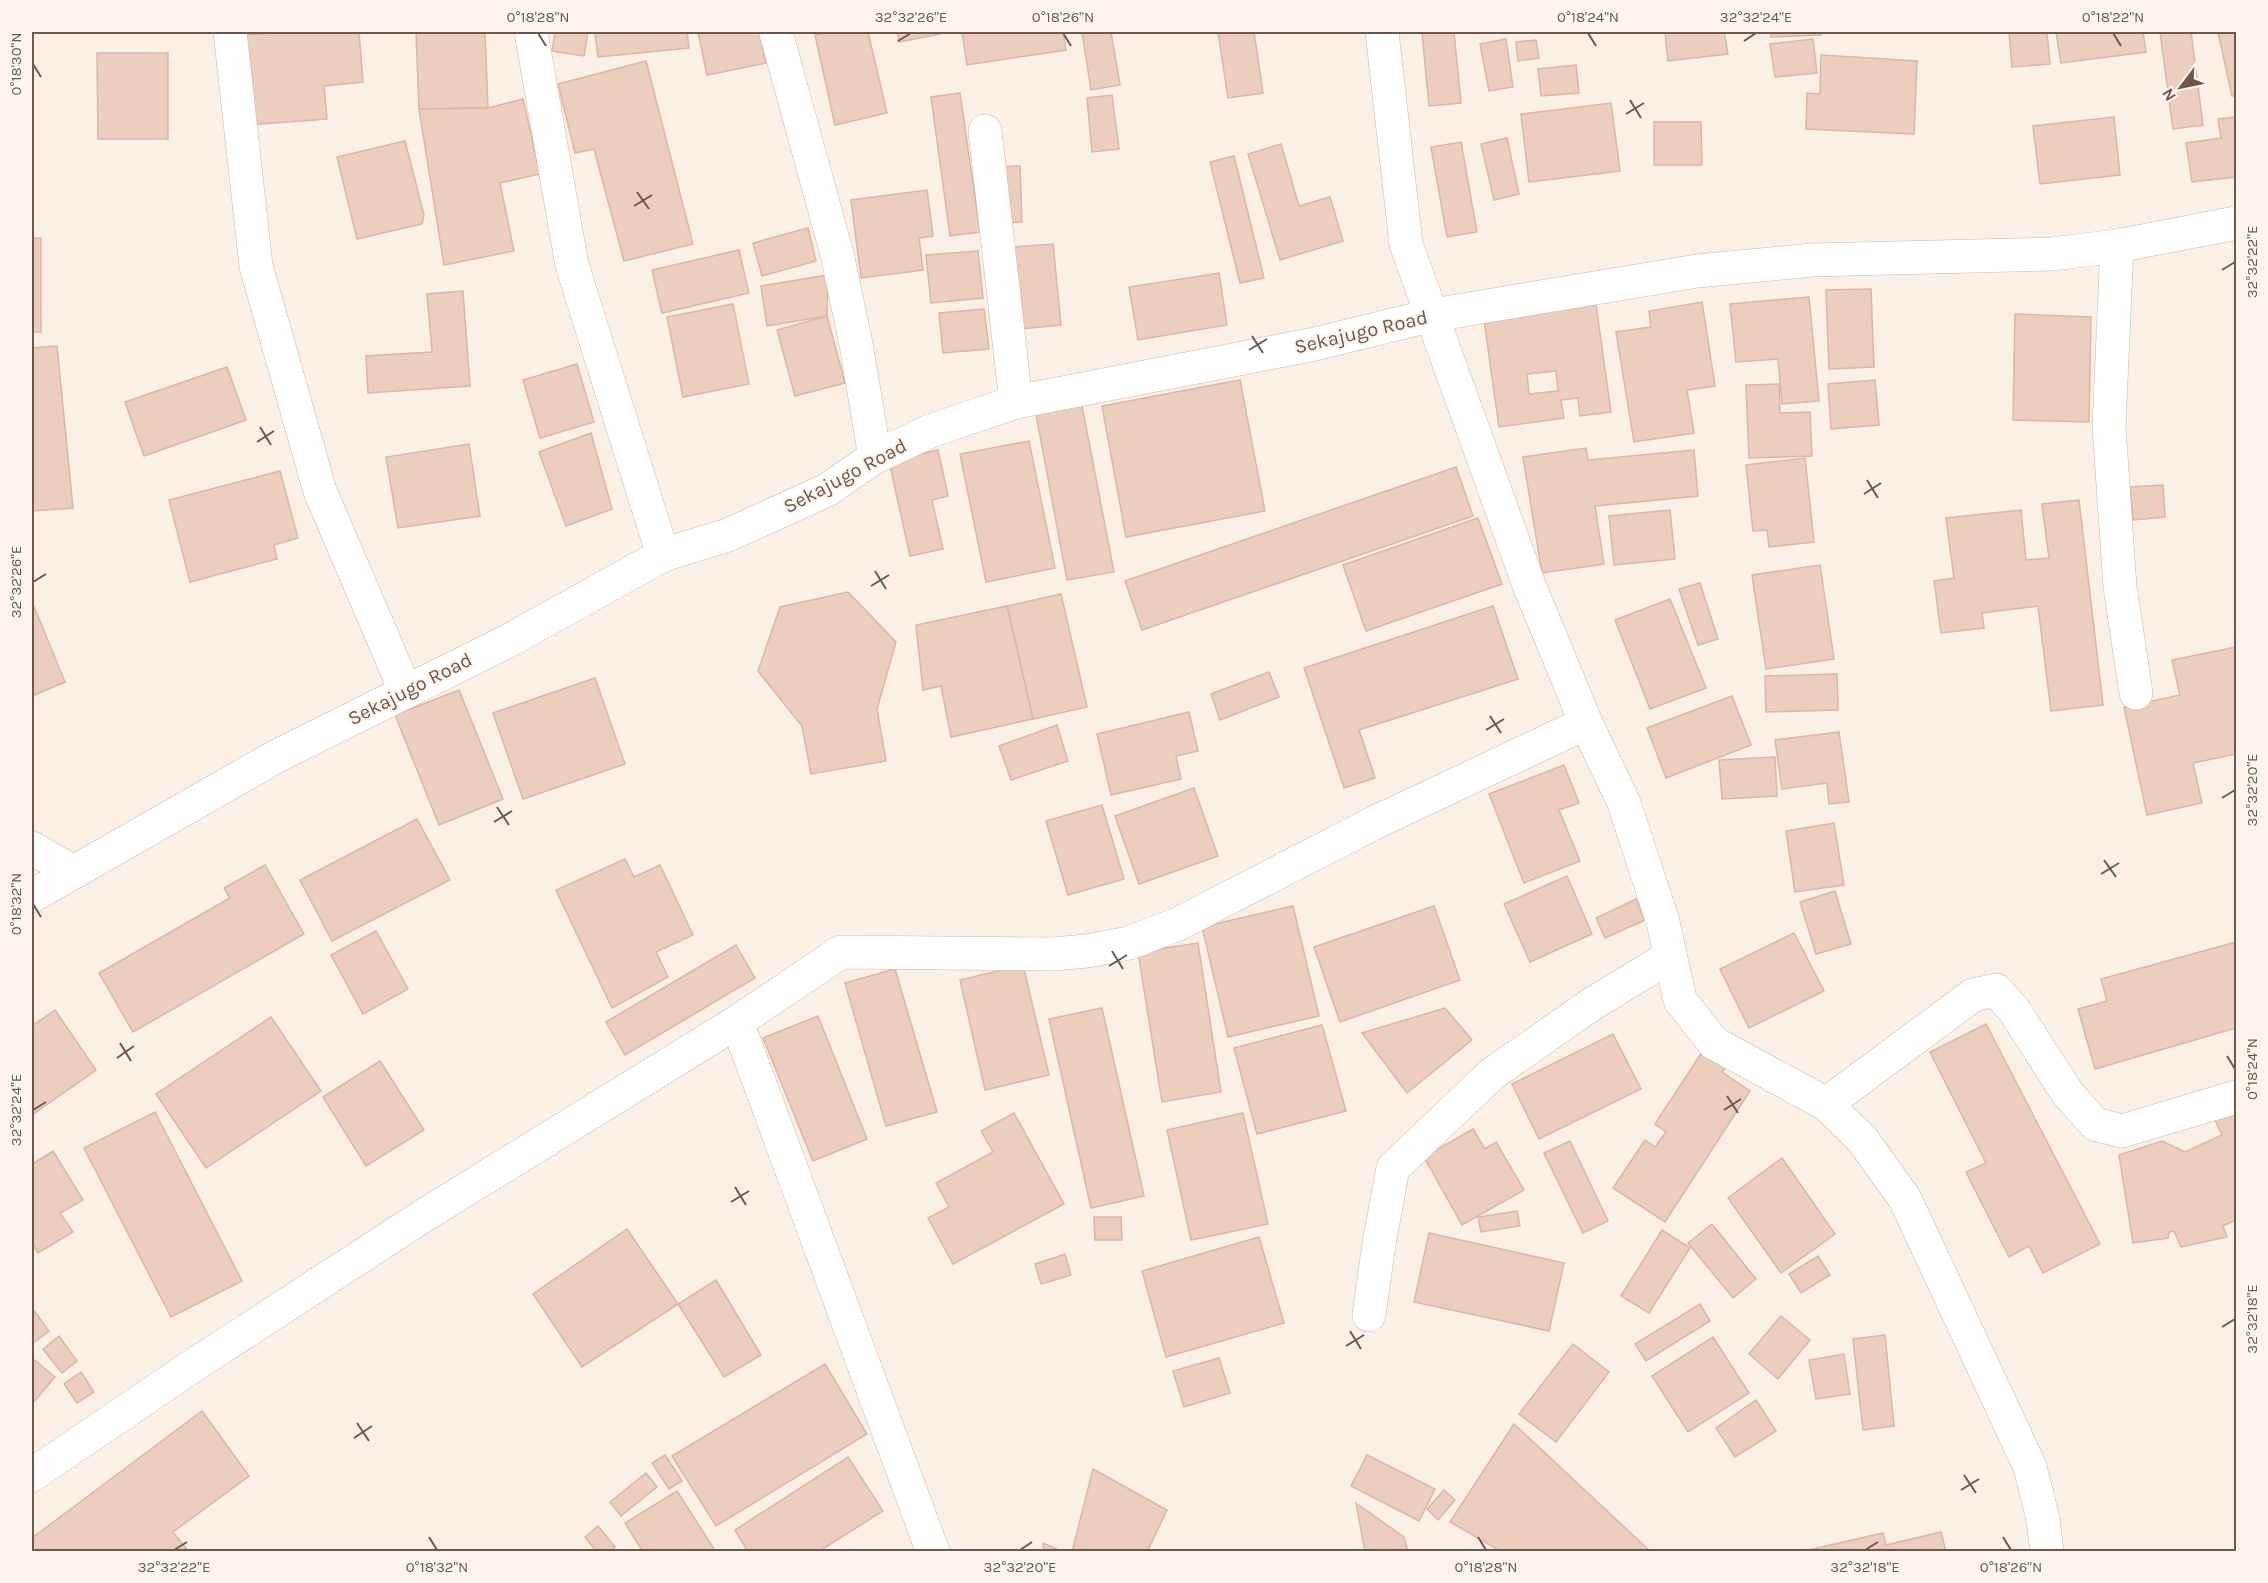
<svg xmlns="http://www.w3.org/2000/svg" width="2268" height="1583" font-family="Karla,sans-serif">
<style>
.building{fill:#eccebf;stroke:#ddb5a2;stroke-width:1.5;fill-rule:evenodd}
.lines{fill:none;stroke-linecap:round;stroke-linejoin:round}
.minor-casing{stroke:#cab8ac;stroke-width:34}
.minor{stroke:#fff;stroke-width:33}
.ticks{fill:none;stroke:#70574d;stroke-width:2}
.labels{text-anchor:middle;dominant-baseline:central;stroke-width:4.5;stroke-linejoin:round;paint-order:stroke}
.street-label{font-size:20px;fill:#70574d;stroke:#fdf5eb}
.neatline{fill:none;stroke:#70574d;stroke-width:2}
.ticks-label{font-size:15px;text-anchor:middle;fill:#70574d}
</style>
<rect width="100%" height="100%" fill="#faf0e5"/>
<g class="building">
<path d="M 289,32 L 359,32 L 363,82 L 324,86 L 327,119 L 248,125 L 240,35 Z"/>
<path d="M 416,32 L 485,32 L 488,108 L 419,109 Z"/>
<path d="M 555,32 L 588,32 L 584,56 L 552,51 Z"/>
<path d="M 610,32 L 687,32 L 689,48 L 598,57 L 595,33 Z"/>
<path d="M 698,32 L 759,32 L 766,63 L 707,75 Z"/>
<path d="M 829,32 L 868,32 L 887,113 L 835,125 L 815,35 Z"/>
<path d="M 897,32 L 939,32 L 940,34 L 899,42 Z"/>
<path d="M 962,32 L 1063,32 L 1066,50 L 967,65 Z"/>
<path d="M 1082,32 L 1111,32 L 1120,85 L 1091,90 Z"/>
<path d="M 1218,32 L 1254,32 L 1263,93 L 1228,98 Z"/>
<path d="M 1422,32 L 1454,32 L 1461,103 L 1429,106 Z"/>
<path d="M 1665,32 L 1724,32 L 1728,54 L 1668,61 Z"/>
<path d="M 1771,32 L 1821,32 L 1821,35 L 1771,37 Z"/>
<path d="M 2009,32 L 2047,32 L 2050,64 L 2012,67 Z"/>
<path d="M 2056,32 L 2143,32 L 2146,52 L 2061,63 Z"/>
<path d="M 2160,32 L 2191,32 L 2203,125 L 2173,129 Z"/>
<path d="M 2218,32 L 2236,32 L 2236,95 L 2232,96 Z"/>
<path d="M 1506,39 L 1513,87 L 1489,91 L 1480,44 Z"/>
<path d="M 1813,39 L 1817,73 L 1775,77 L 1770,44 Z"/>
<path d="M 1536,40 L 1539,58 L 1518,61 L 1516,42 Z"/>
<path d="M 97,53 L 168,53 L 168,139 L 98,139 Z"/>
<path d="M 1821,55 L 1917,61 L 1914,134 L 1806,129 L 1807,93 L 1820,94 Z"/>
<path d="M 646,61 L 693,244 L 624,261 L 594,149 L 575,153 L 558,84 Z"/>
<path d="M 1576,65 L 1579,93 L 1541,96 L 1538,69 Z"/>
<path d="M 960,93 L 980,232 L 950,236 L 931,97 Z"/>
<path d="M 1112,95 L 1119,149 L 1092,152 L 1087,98 Z"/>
<path d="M 523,99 L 540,174 L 500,183 L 514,251 L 444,265 L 419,109 L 488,108 Z"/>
<path d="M 1611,103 L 1620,171 L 1529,182 L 1521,114 Z"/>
<path d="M 2114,117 L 2120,175 L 2040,184 L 2033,126 Z"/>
<path d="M 2236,117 L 2236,177 L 2192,182 L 2186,143 L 2221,138 L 2218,119 Z"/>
<path d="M 1654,122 L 1701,122 L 1702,165 L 1654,165 Z"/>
<path d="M 1507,138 L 1519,194 L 1494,200 L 1481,144 Z"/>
<path d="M 405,141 L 424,215 L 422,224 L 357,239 L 337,157 Z"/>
<path d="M 1461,142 L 1477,232 L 1447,237 L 1431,147 Z"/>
<path d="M 1281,144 L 1299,206 L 1330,197 L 1343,241 L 1280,260 L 1248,154 Z"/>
<path d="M 1234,156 L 1264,278 L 1240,283 L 1210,162 Z"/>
<path d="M 1020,166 L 1022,222 L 1004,223 L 1001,167 Z"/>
<path d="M 927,190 L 933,236 L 919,238 L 923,270 L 861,278 L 851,200 Z"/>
<path d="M 808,228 L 816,261 L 762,276 L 753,243 Z"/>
<rect x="32" y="238" width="9" height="94"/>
<path d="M 1053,244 L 1061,325 L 1021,329 L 1014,247 Z"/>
<path d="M 739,250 L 749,293 L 662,313 L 652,270 Z"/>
<path d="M 978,251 L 983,298 L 931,303 L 926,255 Z"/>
<path d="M 1219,273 L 1227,325 L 1138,340 L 1129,287 Z"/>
<path d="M 828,275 L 827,316 L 767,326 L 761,286 Z"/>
<path d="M 1871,289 L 1874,367 L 1829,369 L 1826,290 Z"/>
<path d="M 463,291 L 470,386 L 368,393 L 366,356 L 432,352 L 427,294 Z"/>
<path d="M 1809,297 L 1819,401 L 1782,404 L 1778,359 L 1736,362 L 1730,304 Z"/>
<path d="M 1595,298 L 1611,412 L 1580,416 L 1578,398 L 1561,400 L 1564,418 L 1499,427 L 1483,313 ZM 1556,371 L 1558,391 L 1529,394 L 1527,374 Z"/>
<path d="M 1702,302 L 1715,386 L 1687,390 L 1694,433 L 1634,442 L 1616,332 L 1651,327 L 1649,311 Z"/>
<path d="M 733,304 L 749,384 L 683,397 L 667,317 Z"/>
<path d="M 984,309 L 989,349 L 943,353 L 939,313 Z"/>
<path d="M 2015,314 L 2091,317 L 2089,422 L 2013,420 Z"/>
<path d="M 827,316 L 845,383 L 795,396 L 777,330 Z"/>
<path d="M 57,346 L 73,508 L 32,511 L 32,348 Z"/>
<path d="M 577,364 L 594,422 L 540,438 L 523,380 Z"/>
<path d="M 227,367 L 246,420 L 144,456 L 125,402 Z"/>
<path d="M 1240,380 L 1265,511 L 1126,537 L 1102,406 Z"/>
<path d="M 1875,380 L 1879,425 L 1831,429 L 1828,384 Z"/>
<path d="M 1779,384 L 1780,413 L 1810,412 L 1812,456 L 1749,458 L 1746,385 Z"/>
<path d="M 1081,401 L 1114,572 L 1067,580 L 1035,409 Z"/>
<path d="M 591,433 L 612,509 L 566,526 L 539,452 Z"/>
<path d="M 1029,441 L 1055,568 L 986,582 L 960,454 Z"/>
<path d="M 469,444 L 480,516 L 398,528 L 386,457 Z"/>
<path d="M 1586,448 L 1588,460 L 1694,450 L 1698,496 L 1595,506 L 1604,564 L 1542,573 L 1523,457 Z"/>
<path d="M 938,450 L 948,496 L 932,500 L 943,549 L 910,556 L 889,461 Z"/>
<path d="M 1805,458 L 1814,542 L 1769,547 L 1767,530 L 1753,531 L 1746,465 Z"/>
<path d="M 1456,467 L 1473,516 L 1142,630 L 1125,581 Z"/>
<path d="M 280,471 L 298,538 L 274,545 L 277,559 L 190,582 L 169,500 Z"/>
<path d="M 2163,485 L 2165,517 L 2133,520 L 2130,487 Z"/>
<path d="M 2079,500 L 2103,705 L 2051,711 L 2038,606 L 1982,613 L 1984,628 L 1941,633 L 1934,581 L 1954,578 L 1946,518 L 2021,510 L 2026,560 L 2049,558 L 2042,504 Z"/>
<path d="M 1670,510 L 1675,559 L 1614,565 L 1609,516 Z"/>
<path d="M 1478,518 L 1502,584 L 1366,631 L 1343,565 Z"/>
<path d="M 1820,565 L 1834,659 L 1766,669 L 1752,575 Z"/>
<path d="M 1700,583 L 1718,639 L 1698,645 L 1679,589 Z"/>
<path d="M 848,592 L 896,642 L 877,709 L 886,761 L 811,774 L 802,726 L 758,671 L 780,607 Z"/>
<path d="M 1061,594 L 1087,707 L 1033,719 L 1007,606 Z"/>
<path d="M 1670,599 L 1706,688 L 1650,709 L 1615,620 Z"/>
<path d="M 33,604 L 65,682 L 32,696 L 32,605 Z"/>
<path d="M 1007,606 L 1033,719 L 951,737 L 941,686 L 923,690 L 916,625 Z"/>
<path d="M 1493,606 L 1518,679 L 1359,730 L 1375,778 L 1344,788 L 1304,668 Z"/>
<path d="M 2236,647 L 2236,754 L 2193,763 L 2202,803 L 2147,815 L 2124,707 L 2180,695 L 2172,660 Z"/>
<path d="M 1269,672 L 1279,697 L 1220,720 L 1211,694 Z"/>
<path d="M 1837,674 L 1838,710 L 1766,712 L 1765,676 Z"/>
<path d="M 595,678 L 625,764 L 523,799 L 493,713 Z"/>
<path d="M 459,690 L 503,799 L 439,825 L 395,715 Z"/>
<path d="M 1732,696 L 1751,745 L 1666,778 L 1647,728 Z"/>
<path d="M 1189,712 L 1198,751 L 1176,756 L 1181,779 L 1111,795 L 1097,734 Z"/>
<path d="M 1057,725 L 1068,761 L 1011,780 L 999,746 Z"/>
<path d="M 1839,732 L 1849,802 L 1829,804 L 1827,783 L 1782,789 L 1775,740 Z"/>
<path d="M 1775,757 L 1777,796 L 1722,799 L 1719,760 Z"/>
<path d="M 1564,765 L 1579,803 L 1559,810 L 1580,861 L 1524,883 L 1489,794 Z"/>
<path d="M 1194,788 L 1218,856 L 1139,884 L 1115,816 Z"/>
<path d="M 1102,805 L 1124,879 L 1068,895 L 1046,821 Z"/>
<path d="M 417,819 L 450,880 L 332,941 L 300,880 Z"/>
<path d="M 1834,823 L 1844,885 L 1795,892 L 1786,831 Z"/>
<path d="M 625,859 L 634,877 L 660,865 L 693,935 L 656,952 L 668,977 L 612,1008 L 556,890 Z"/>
<path d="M 265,865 L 304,934 L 133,1032 L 99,973 L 230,898 L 224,888 Z"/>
<path d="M 1567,876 L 1592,934 L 1530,962 L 1504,904 Z"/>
<path d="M 1835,891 L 1851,944 L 1816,954 L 1800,902 Z"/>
<path d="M 1636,899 L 1645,920 L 1605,938 L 1596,918 Z"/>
<path d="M 1293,906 L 1319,1016 L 1228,1037 L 1202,927 Z"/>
<path d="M 1434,906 L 1460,980 L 1340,1022 L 1314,947 Z"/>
<path d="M 376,931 L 408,989 L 363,1014 L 331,955 Z"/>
<path d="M 1794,933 L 1824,991 L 1749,1028 L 1720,969 Z"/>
<path d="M 2236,942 L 2236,1028 L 2095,1069 L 2078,1009 L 2107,1001 L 2101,979 Z"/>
<path d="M 1198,943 L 1221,1092 L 1162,1102 L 1138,952 Z"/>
<path d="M 736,945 L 755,978 L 625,1055 L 606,1022 Z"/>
<path d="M 1023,965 L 1049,1075 L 985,1090 L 960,980 Z"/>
<path d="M 895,969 L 937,1112 L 886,1126 L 845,983 Z"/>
<path d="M 1102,1008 L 1144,1196 L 1091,1208 L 1049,1019 Z"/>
<path d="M 1445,1008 L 1472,1040 L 1407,1093 L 1362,1033 Z"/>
<path d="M 55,1010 L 96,1070 L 32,1115 L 32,1026 Z"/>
<path d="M 818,1016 L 867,1139 L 813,1161 L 763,1038 Z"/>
<path d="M 271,1017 L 321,1091 L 206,1168 L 156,1094 Z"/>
<path d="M 1986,1024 L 2100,1244 L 2043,1273 L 2029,1246 L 2009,1257 L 1966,1172 L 1986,1163 L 1930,1052 Z"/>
<path d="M 1322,1025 L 1346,1111 L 1257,1134 L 1234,1048 Z"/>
<path d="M 1613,1034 L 1641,1089 L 1539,1139 L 1512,1084 Z"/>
<path d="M 1704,1049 L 1728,1065 L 1722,1072 L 1750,1091 L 1665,1222 L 1613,1188 L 1645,1140 L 1655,1147 L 1666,1132 L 1655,1124 Z"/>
<path d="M 380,1061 L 424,1130 L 366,1166 L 323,1097 Z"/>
<path d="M 2236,1111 L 2236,1220 L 2223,1226 L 2227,1237 L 2181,1247 L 2174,1231 L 2169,1232 L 2168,1238 L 2133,1243 L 2119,1155 L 2162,1141 L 2185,1152 L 2222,1135 L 2213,1116 Z"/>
<path d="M 155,1112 L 242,1281 L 171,1317 L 84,1148 Z"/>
<path d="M 1014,1113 L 1064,1204 L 953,1264 L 928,1218 L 949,1207 L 936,1183 L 993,1152 L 981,1131 Z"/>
<path d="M 1243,1113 L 1268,1224 L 1191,1240 L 1167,1130 Z"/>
<path d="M 1473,1129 L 1485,1149 L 1496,1142 L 1524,1190 L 1462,1225 L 1424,1157 Z"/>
<path d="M 1570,1141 L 1608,1221 L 1583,1233 L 1544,1153 Z"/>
<path d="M 53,1151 L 83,1200 L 60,1213 L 73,1232 L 38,1253 L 32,1242 L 32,1164 Z"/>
<path d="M 1782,1158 L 1835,1234 L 1781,1273 L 1728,1198 Z"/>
<path d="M 1517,1211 L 1520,1226 L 1481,1232 L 1478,1217 Z"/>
<path d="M 1094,1217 L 1121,1217 L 1122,1240 L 1095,1240 Z"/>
<path d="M 1712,1224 L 1756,1279 L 1733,1298 L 1688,1243 Z"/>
<path d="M 627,1229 L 678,1304 L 582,1367 L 533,1294 Z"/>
<path d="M 1662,1230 L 1690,1248 L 1649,1313 L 1621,1296 Z"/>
<path d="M 1429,1233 L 1564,1263 L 1549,1331 L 1414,1302 Z"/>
<path d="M 1259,1237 L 1284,1323 L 1166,1357 L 1142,1271 Z"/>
<path d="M 1065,1254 L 1071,1275 L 1041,1284 L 1035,1264 Z"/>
<path d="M 1818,1256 L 1830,1275 L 1801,1293 L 1789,1274 Z"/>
<path d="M 716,1280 L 761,1355 L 724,1377 L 678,1304 Z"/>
<path d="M 1700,1304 L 1710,1321 L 1646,1361 L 1635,1344 Z"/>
<path d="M 32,1308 L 49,1331 L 32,1344 Z"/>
<path d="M 1781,1316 L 1810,1340 L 1778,1379 L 1749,1354 Z"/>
<path d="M 1885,1335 L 1894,1426 L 1863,1430 L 1853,1339 Z"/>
<path d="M 59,1336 L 77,1361 L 62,1373 L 43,1349 Z"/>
<path d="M 1713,1337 L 1749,1393 L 1688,1432 L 1652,1376 Z"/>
<path d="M 1573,1344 L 1609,1372 L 1556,1442 L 1519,1414 Z"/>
<path d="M 1844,1354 L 1850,1394 L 1816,1399 L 1809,1360 Z"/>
<path d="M 32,1358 L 55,1377 L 32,1404 Z"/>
<path d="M 1219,1358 L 1230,1393 L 1184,1407 L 1173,1371 Z"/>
<path d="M 825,1364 L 867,1434 L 716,1526 L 672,1456 Z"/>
<path d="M 81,1372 L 94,1392 L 77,1403 L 64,1384 Z"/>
<path d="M 1756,1400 L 1776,1431 L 1735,1457 L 1716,1428 Z"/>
<path d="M 202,1411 L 249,1476 L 173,1532 L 189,1552 L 32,1552 L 32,1538 Z"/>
<path d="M 1514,1424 L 1651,1552 L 1502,1552 L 1450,1522 Z"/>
<path d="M 665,1455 L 682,1481 L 669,1489 L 652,1463 Z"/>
<path d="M 1367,1455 L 1435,1489 L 1419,1521 L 1351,1486 Z"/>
<path d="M 848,1457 L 883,1511 L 818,1552 L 748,1552 L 735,1530 Z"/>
<path d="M 1093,1469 L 1167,1510 L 1147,1552 L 1072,1552 Z"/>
<path d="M 646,1473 L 657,1487 L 621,1516 L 610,1502 Z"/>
<path d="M 1444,1490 L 1455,1500 L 1438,1520 L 1427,1509 Z"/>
<path d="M 677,1491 L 716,1552 L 643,1552 L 625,1523 Z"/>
<path d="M 1356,1503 L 1404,1537 L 1408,1552 L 1365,1552 Z"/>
<path d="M 598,1526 L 615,1547 L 609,1552 L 597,1552 L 585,1537 Z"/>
<path d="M 1941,1532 L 1946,1552 L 1800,1552 L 1883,1533 L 1886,1545 Z"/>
<path d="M 1043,1543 L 1063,1552 L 1044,1552 Z"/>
</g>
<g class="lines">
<g class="minor-casing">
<g id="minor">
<path d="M 230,32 L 256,266 L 320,491 L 406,692"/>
<path d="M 531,32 L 572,265 L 663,555"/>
<path d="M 1382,32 L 1406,244 L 1529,585 L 1586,723 L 1624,803 L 1663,922 L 1680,1000 L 1714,1043 L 1826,1104 L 1862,1139 L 1905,1199 L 2030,1467 L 2043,1519 L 2047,1552"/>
<path d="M 776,33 L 837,254 L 856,344 L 875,457"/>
<path d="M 985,131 L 1016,402"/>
<path d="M 2117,246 L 2109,427 L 2120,587 L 2136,693"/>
<path d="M 32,848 L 73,872"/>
<path d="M 32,896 L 277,756 L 506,642 L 663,555 L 728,535 L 827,490 L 875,457 L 930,431 L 1016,402 L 1315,344 L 1433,315 L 1697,271 L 1813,260 L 2052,254 L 2117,246 L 2236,223"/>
<path d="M 737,1022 L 933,1552"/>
<path d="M 1826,1104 L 1973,995 L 1996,990 L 2014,1010 L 2068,1094 L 2095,1124 L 2122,1131 L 2236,1097"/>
<path d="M 1369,1315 L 1379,1244 L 1393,1168 L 1492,1074 L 1592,1004 L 1669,957"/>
<path d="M 32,1475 L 194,1365 L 423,1216 L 737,1022 L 841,952 L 1053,954 L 1087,951 L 1129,943 L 1178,924 L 1374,823 L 1586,723"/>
</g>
</g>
<use href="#minor" class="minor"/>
</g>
<path class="ticks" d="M 538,33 L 546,46M 1063,33 L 1071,46M 1588,33 L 1596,46M 2113,33 L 2121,46M 898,41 L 911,33M 1744,41 L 1756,33M 33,64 L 41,77M 1630,100 L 1641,118M 1626,114 L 1644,103M 637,192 L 649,209M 634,206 L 652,195M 2222,270 L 2235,262M 1252,336 L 1263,353M 1249,350 L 1267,339M 260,427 L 271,445M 257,442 L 274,431M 1867,480 L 1878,498M 1864,494 L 1881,483M 875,571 L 886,589M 33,582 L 46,574M 871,586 L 889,575M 1490,716 L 1501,733M 1486,730 L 1504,719M 2222,798 L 2235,790M 497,807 L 509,825M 494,822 L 512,811M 2104,860 L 2116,877M 2101,874 L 2119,863M 33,904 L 41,917M 1112,951 L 1123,969M 1109,966 L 1127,955M 120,1043 L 131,1061M 2227,1056 L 2235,1069M 117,1058 L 134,1046M 1727,1096 L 1738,1113M 33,1110 L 46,1102M 1724,1110 L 1741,1099M 735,1187 L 746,1205M 731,1202 L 749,1191M 2222,1327 L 2235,1319M 1350,1331 L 1361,1349M 1346,1346 L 1364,1335M 357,1423 L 369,1441M 354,1438 L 372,1426M 1964,1475 L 1976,1493M 1961,1490 L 1979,1479M 429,1537 L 437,1550M 1478,1537 L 1486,1550M 2003,1537 L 2011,1550M 174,1550 L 187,1542M 1020,1550 L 1032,1542M 1865,1550 L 1878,1542"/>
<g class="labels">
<g class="street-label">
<text transform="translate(1361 332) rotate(-13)">Sekajugo Road</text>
<text transform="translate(845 476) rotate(-28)">Sekajugo Road</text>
<text transform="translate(410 689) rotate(-27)">Sekajugo Road</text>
</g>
</g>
<rect width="2268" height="1583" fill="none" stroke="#fdf5eb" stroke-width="66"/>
<g transform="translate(2181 87) rotate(238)" stroke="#fdf5eb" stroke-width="4.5" paint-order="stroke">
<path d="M0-4.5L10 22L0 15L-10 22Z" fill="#70574d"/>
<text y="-9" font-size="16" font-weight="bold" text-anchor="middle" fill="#70574d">N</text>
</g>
<rect x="33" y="33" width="2202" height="1517" class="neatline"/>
<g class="ticks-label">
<text x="538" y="22">0°18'28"N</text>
<text x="911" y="22">32°32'26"E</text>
<text x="1063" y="22">0°18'26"N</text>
<text x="1588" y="22">0°18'24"N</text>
<text x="1756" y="22">32°32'24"E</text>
<text x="2113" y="22">0°18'22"N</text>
<text transform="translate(16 64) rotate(-90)" y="5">0°18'30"N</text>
<text transform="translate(2252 262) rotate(-90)" y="5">32°32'22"E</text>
<text transform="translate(16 582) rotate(-90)" y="5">32°32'26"E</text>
<text transform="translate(2252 790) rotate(-90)" y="5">32°32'20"E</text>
<text transform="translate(16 904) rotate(-90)" y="5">0°18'32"N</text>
<text transform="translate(2252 1069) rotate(-90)" y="5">0°18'24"N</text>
<text transform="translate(16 1110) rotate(-90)" y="5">32°32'24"E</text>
<text transform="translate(2252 1319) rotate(-90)" y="5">32°32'18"E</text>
<text x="174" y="1572">32°32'22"E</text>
<text x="437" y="1572">0°18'32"N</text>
<text x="1020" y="1572">32°32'20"E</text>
<text x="1486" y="1572">0°18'28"N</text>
<text x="1865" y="1572">32°32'18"E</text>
<text x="2011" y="1572">0°18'26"N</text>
</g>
</svg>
